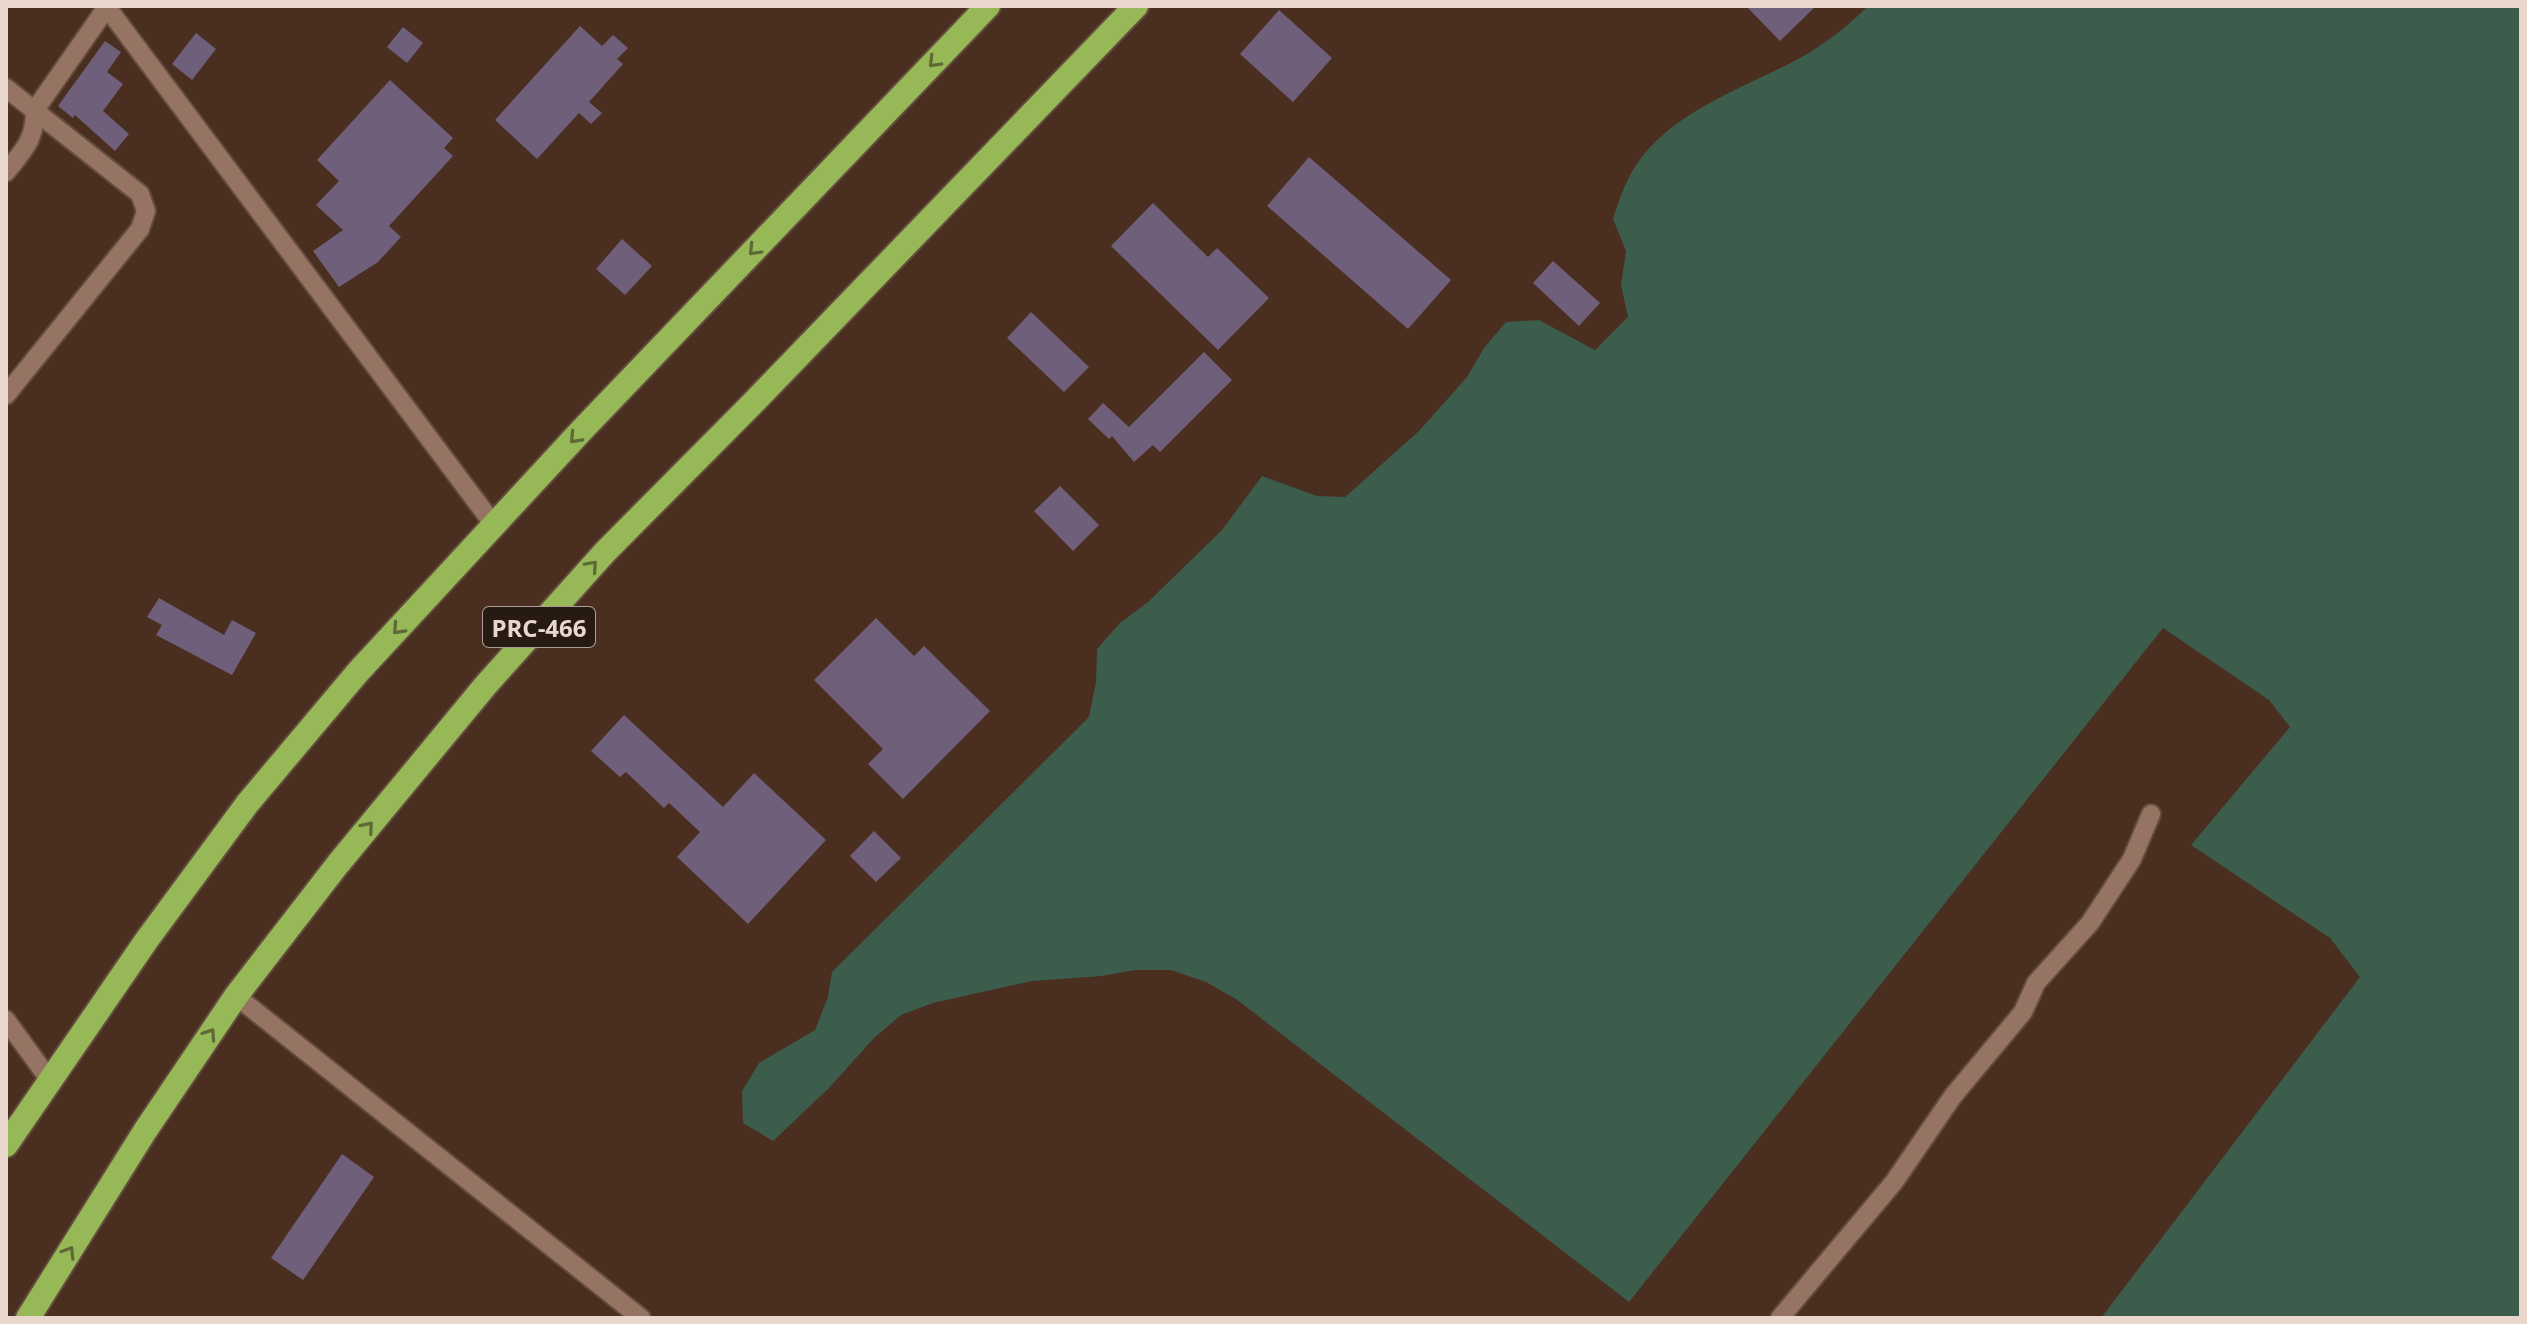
<svg xmlns="http://www.w3.org/2000/svg" width="2527" height="1324" font-family="'Open Sans',sans-serif">
<style>
.green{fill:#3c5c4c}
.building{fill:#705f7b}
.lines{fill:none;stroke-linecap:round;stroke-linejoin:round}
.street-casing{stroke:#634b3e;stroke-width:22}
.highway-casing{stroke:#634b3e;stroke-width:28}
.street{stroke:#957464;stroke-width:18}
.highway{stroke:#97b857;stroke-width:24}
.oneway{stroke:#5f6935}
.labels{text-anchor:middle;dominant-baseline:central;stroke-width:7;stroke-linejoin:round;paint-order:stroke}
.shield{fill:#271a13;stroke:#af9e95;stroke-width:2}
.shield-label{font-size:24px;font-weight:bold;fill:#e9d7cd}
</style>
<rect width="100%" height="100%" fill="#4a2e1f"/>
<path class="green" d="M 1868,6 L 2521,6 L 2521,1318 L 2101,1318 L 2360,977 L 2330,938 L 2191,845 L 2290,727 L 2269,700 L 2163,628 L 1629,1302 L 1236,999 L 1206,982 L 1171,970 L 1135,970 L 1102,976 L 1032,981 L 933,1003 L 901,1015 L 874,1038 L 829,1088 L 773,1141 L 743,1123 L 742,1091 L 759,1063 L 815,1030 L 828,997 L 832,972 L 1089,717 L 1096,682 L 1097,649 L 1120,623 L 1148,602 L 1222,530 L 1262,476 L 1317,496 L 1345,497 L 1419,431 L 1467,377 L 1484,348 L 1506,322 L 1539,320 L 1595,350 L 1628,317 L 1621,285 L 1626,251 L 1613,219 C 1620,197 1627,176 1641,158 C 1680,108 1746,87 1800,58 C 1824,45 1849,25 1868,6 Z"/>
<g class="building">
<path d="M 1746,6 L 1816,6 L 1780,41 Z"/>
<path d="M 1279,10 L 1332,58 L 1293,102 L 1240,54 Z"/>
<path d="M 580,26 L 602,46 L 613,35 L 628,48 L 617,59 L 623,64 L 589,102 L 602,113 L 591,124 L 579,113 L 537,159 L 495,120 Z"/>
<path d="M 403,27 L 423,43 L 407,63 L 387,47 Z"/>
<path d="M 196,33 L 216,49 L 192,80 L 172,64 Z"/>
<path d="M 105,41 L 121,52 L 107,72 L 123,84 L 103,111 L 129,134 L 115,151 L 75,115 L 73,118 L 58,106 Z"/>
<path d="M 390,80 L 453,138 L 444,148 L 453,156 L 389,226 L 401,237 L 378,262 L 339,287 L 313,251 L 343,230 L 316,205 L 339,181 L 317,160 Z"/>
<path d="M 1309,157 L 1451,280 L 1408,329 L 1267,206 Z"/>
<path d="M 1153,203 L 1208,257 L 1217,248 L 1269,298 L 1218,350 L 1111,246 Z"/>
<path d="M 622,239 L 652,266 L 625,295 L 596,269 Z"/>
<path d="M 1553,261 L 1600,303 L 1579,326 L 1533,283 Z"/>
<path d="M 1031,312 L 1089,367 L 1064,392 L 1007,338 Z"/>
<path d="M 1204,352 L 1232,380 L 1160,452 L 1153,445 L 1134,462 L 1112,436 L 1109,439 L 1088,419 L 1103,403 L 1129,427 Z"/>
<path d="M 1060,486 L 1099,525 L 1073,551 L 1034,511 Z"/>
<path d="M 159,598 L 224,635 L 232,620 L 256,633 L 232,675 L 156,635 L 162,625 L 147,617 Z"/>
<path d="M 876,618 L 914,656 L 924,646 L 990,711 L 903,799 L 868,764 L 883,749 L 814,680 Z"/>
<path d="M 624,715 L 723,807 L 754,773 L 826,840 L 748,924 L 677,857 L 700,832 L 669,803 L 664,808 L 626,772 L 620,777 L 591,751 Z"/>
<path d="M 874,831 L 901,858 L 876,882 L 850,856 Z"/>
<path d="M 342,1154 L 374,1177 L 303,1280 L 271,1258 Z"/>
</g>
<g class="lines">
<g class="street-casing">
<g id="street">
<path d="M 106,6 L 494,525"/>
<path d="M 6,88 L 140,194 L 146,211 L 140,229 L 6,395"/>
<path d="M 6,172 C 24,150 35,140 35,110 L 107,7"/>
<path d="M 236,996 L 641,1318"/>
<path d="M 6,1020 L 49,1079"/>
<path d="M 1780,1318 L 1894,1182 L 1953,1096 L 2023,1012 L 2036,983 L 2090,923 L 2132,859 L 2151,814"/>
</g>
</g>
<g class="highway-casing">
<g id="highway">
<path d="M 6,1145 L 146,941 L 247,804 L 358,672 L 581,431 L 988,6"/>
<path d="M 28,1318 L 145,1131 L 236,996 L 338,864 L 485,686 L 605,552 L 751,405 L 1136,6"/>
</g>
</g>
<use href="#street" class="street"/>
<use href="#highway" class="highway"/>
</g>
<defs><path id="oneway-chevron" d="M-2-3.5L2.5 0L-2 3.5" fill="none" stroke-width="1.6" stroke-linecap="round" stroke-linejoin="round" transform="scale(2)"/></defs>
<g class="oneway">
<use href="#oneway-chevron" transform="translate(934 62) rotate(134)"/>
<use href="#oneway-chevron" transform="translate(754 250) rotate(134)"/>
<use href="#oneway-chevron" transform="translate(575 438) rotate(133)"/>
<use href="#oneway-chevron" transform="translate(592 566) rotate(-48)"/>
<use href="#oneway-chevron" transform="translate(398 629) rotate(133)"/>
<use href="#oneway-chevron" transform="translate(368 827) rotate(-50)"/>
<use href="#oneway-chevron" transform="translate(210 1034) rotate(-56)"/>
<use href="#oneway-chevron" transform="translate(69 1252) rotate(-58)"/>
</g>
<g class="labels">
<rect class="shield" x="483" y="607" width="112" height="40" rx="6"/>
<g class="shield-label">
<text x="539" y="627">PRC-466</text>
</g>
</g>
<rect width="2527" height="1324" fill="none" stroke="#e9d7cd" stroke-width="16"/>
</svg>
